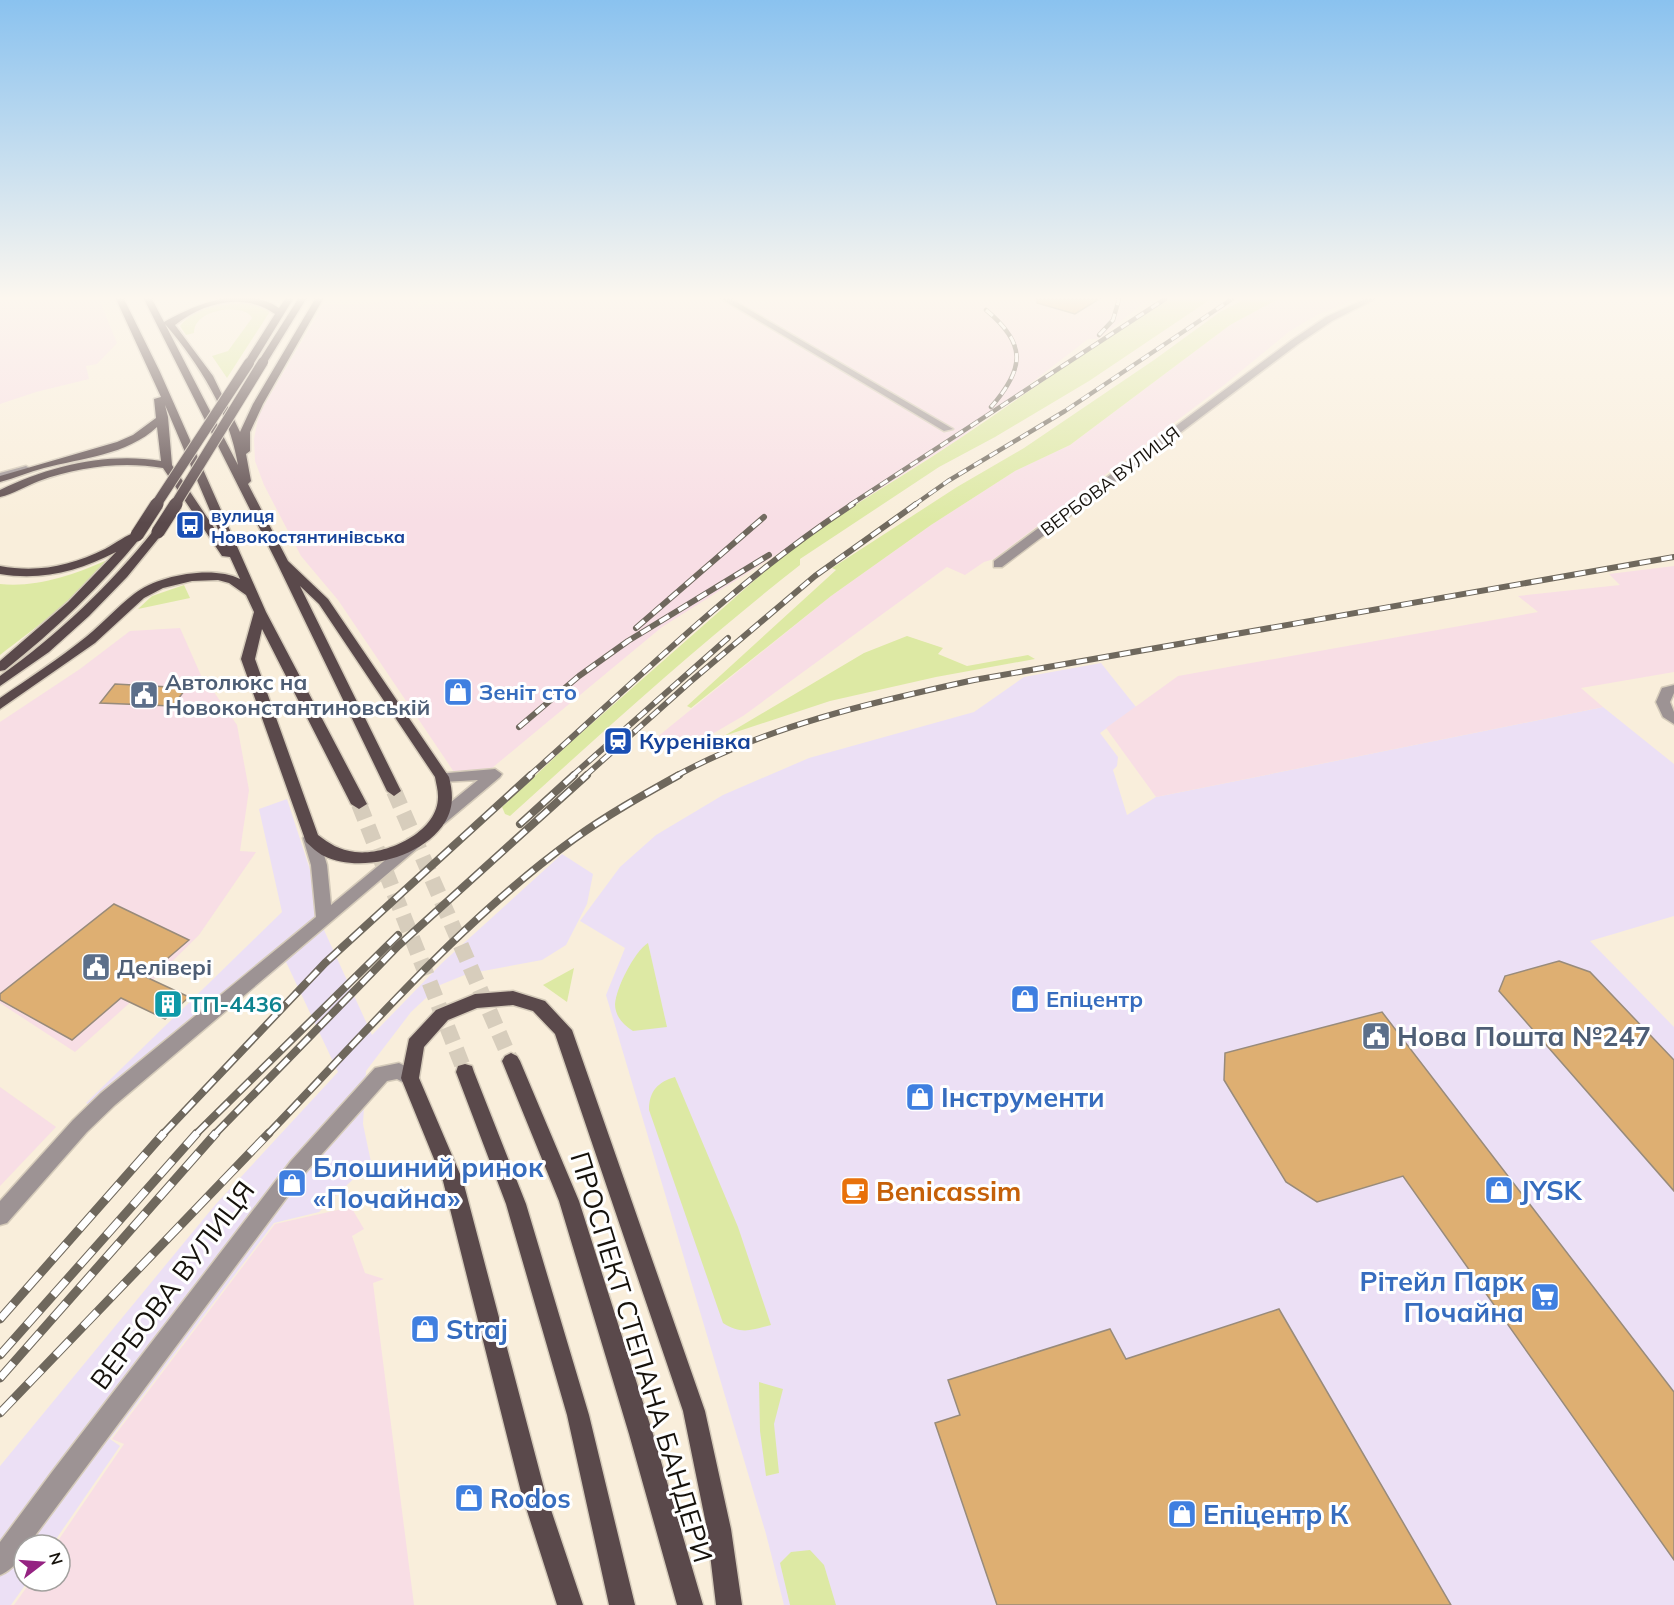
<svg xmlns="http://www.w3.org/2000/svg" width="1674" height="1605" font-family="Mulish,sans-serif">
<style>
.commercial{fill:#ece0f5}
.industrial{fill:#f8dee5}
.green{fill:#dde9a4}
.building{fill:#deaf72;stroke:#988b7b;stroke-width:1.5}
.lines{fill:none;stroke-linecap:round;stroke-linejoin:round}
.primary-tunnel{stroke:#d7cdbc;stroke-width:16;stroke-dasharray:16 8;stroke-linecap:butt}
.minor-casing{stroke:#d5cbba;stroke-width:3}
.primary-casing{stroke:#d5cbba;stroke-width:3}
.minor{fill:#9d9394;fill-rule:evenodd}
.primary{fill:#5a494b;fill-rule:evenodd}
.rail-far3-casing{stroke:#6f685d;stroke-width:4.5}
.rail-far2-casing{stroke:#6f685d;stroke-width:6}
.rail-far1-casing{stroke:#6f685d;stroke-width:8}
.rail-casing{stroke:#6f685d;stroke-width:9}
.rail-far3{stroke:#fff;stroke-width:3;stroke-dasharray:9;stroke-linecap:butt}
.rail-far2{stroke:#fff;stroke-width:4;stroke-dasharray:11;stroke-linecap:butt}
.rail-far1{stroke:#fff;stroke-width:5;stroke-dasharray:15;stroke-linecap:butt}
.rail{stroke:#fff;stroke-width:7;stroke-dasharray:20;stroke-linecap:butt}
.primary-bridge-far1-casing{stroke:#d5cbba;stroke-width:12;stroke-linecap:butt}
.primary-bridge-casing{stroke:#d5cbba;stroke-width:15;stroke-linecap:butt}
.primary-bridge-far1{stroke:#5a494b;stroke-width:10}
.primary-bridge{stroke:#5a494b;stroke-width:13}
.labels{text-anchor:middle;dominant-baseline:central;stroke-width:6;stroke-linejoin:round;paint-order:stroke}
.far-street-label{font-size:18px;fill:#16120c;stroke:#fff}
.far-transit-label{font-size:18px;font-weight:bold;fill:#164399;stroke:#fff;text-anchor:start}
.service-label{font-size:22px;font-weight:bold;fill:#4e5e75;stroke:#fff;text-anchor:start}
.shop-label{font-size:22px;font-weight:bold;fill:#366cbe;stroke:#fff;text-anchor:start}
.transit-label{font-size:22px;font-weight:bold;fill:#164399;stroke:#fff;text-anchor:start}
.culture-label{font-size:22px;font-weight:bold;fill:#0d838f;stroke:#fff;text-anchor:start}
.near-service-label{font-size:27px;font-weight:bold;fill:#4e5e75;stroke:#fff;text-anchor:start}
.near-shop-label{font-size:27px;font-weight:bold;fill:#366cbe;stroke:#fff;text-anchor:start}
.near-food-label{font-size:27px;font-weight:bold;fill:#c56008;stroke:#fff;text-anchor:start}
.near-street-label{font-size:27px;fill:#16120c;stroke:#fff}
</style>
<rect width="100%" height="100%" fill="#f9eedb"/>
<g class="commercial">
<path d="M 1101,663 L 1136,707 L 1100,733 L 1118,757 L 1117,766 L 1113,770 L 1127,815 L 1156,797 L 1603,707 L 1674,764 L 1674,916 L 1590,941 L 1674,1027 L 1674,1605 L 784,1605 L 766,1534 L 606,995 L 625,948 L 580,921 L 620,867 L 656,835 L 723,795 L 809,758 L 974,712 L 1024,677 Z"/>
<path d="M 287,799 L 312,876 L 319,919 L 372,1035 L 442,963 L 562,854 L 593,874 L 587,904 L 566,945 L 542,960 L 467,974 L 440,985 L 411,1012 L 366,1071 L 363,1124 L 371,1162 L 319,1212 L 274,1223 L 110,1439 L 120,1446 L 52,1545 L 24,1545 L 24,1581 L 28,1581 L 11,1605 L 0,1605 L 0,1466 L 215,1205 L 338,1072 L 286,962 L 103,1114 L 86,1103 L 282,912 L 259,809 Z"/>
</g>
<g class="industrial">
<path d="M 0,299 L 99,299 L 117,343 L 97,364 L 86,366 L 89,379 L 36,392 L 0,404 Z"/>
<path d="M 382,299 L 418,299 L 418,306 L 484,299 L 1149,299 L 1098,339 L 1088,339 L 959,439 L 662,627 L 492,768 L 454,772 L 338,600 L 301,556 L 264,485 L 255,461 L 254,439 L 259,414 L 323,305 L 380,303 Z"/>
<path d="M 1278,299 L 1354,299 L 1317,315 L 1290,331 L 1224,385 L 994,559 L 984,562 L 965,575 L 947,567 L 743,716 L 702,740 L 671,753 L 651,742 L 831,596 L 931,525 L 1015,471 L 1070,445 L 1230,325 Z"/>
<path d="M 1674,566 L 1674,672 L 1581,688 L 1603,707 L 1156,797 L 1106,728 L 1178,676 L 1538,612 L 1518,596 L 1620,585 L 1609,574 Z"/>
<path d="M 180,628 L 203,680 L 209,685 L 237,725 L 249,790 L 240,851 L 256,852 L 199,935 L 134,999 L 75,1052 L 0,1003 L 0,722 L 80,669 L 130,631 Z"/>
<path d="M 0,1087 L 56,1127 L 0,1186 Z"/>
<path d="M 351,1207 L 364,1229 L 352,1236 L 365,1273 L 384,1279 L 373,1283 L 414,1605 L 14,1605 L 31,1581 L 60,1581 L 60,1545 L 55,1545 L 124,1444 L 112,1439 L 275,1224 Z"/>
</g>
<g class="green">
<path d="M 1168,299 L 1211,299 L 1089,381 L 995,437 L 939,467 L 800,559 L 800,565 C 699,644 605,730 510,816 L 505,814 L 502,807 L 571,742 L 790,549 C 844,509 903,477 959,439 C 1029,392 1096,343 1168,299 Z"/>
<path d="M 1245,299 L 1278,299 L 1230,325 L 1070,445 L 1015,471 L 931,525 L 831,596 L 691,708 L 687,706 L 836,570 L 832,568 L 957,487 L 1024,448 L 1154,360 L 1220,312 Z"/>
<path d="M 246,303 L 269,308 L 269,313 L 227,378 L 212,356 L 228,351 L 252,318 C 248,304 194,306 194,333 L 186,335 L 180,326 C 196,306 223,304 246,303 Z"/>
<path d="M 105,561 L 106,562 C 77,599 37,626 0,655 L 0,584 C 35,588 73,575 105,561 Z"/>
<path d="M 184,585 L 190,598 L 138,609 L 152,596 Z"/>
<path d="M 907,636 L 943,648 L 938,654 L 967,666 L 1028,655 L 1035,659 L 936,677 L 830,701 L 724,736 L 864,653 Z"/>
<path d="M 648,943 L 667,1027 L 633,1031 C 624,1025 615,1017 615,1004 C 616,988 634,952 648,943 Z"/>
<path d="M 574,968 L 567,1002 L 543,985 Z"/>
<path d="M 675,1077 L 738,1227 L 771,1325 C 751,1330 742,1335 723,1323 L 649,1110 C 649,1091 658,1082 675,1077 Z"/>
<path d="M 759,1382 L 783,1389 L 774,1424 L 779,1473 L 766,1476 L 760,1431 Z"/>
<path d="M 810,1550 L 824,1565 L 836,1605 L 790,1605 L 780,1563 L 791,1552 Z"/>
</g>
<g class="building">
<path d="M 1037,299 L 1099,299 L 1075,314 L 1037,303 Z"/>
<path d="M 115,684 L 170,687 L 187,687 L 173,706 L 100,703 Z"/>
<path d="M 114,904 L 189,940 L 146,977 L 189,997 L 165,1019 L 121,998 L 72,1040 L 0,1000 L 0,994 Z"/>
<path d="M 1559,961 L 1590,972 L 1674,1060 L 1674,1191 L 1499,991 L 1505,976 Z"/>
<path d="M 1382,1012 L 1674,1392 L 1674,1560 L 1403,1176 L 1317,1202 L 1286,1182 L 1224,1080 L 1225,1053 Z"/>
<path d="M 1279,1309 L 1451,1605 L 997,1605 L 935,1423 L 960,1415 L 948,1380 L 1110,1329 L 1126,1359 Z"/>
</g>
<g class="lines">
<g class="primary-tunnel">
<path d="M 394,791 L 511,1061"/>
<path d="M 359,804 L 465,1072"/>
</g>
<g class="minor-casing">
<g id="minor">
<path d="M 722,299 L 731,299 L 953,429 L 944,431 Z"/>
<path d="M 1365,299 L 1375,299 L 1332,321 L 1298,344 L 1002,567 L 994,567 L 994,561 L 1292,340 L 1326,317 Z"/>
<path d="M 26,466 L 31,469 L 30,471 L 0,479 L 0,473 Z"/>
<path d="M 1674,685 L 1674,693 L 1670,702 L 1674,712 L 1674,724 L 1663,717 L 1656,702 L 1662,688 Z"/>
<path d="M 495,769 L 502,774 L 500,777 L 444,824 L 434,824 L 431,820 L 434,816 L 478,780 L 442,782 L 437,780 L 435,777 L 437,774 Z"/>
<path d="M 311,833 L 316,834 L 319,838 L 327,865 L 331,905 L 412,838 L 422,838 L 425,842 L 115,1105 L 87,1132 L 7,1223 L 0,1225 L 0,1201 L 73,1120 L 101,1093 L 316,917 L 311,865 L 303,838 L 306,834 Z"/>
<path d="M 399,1063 L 417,1072 L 419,1078 L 417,1084 L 410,1086 L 397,1079 L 387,1081 L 305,1173 L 28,1545 L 24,1545 C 24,1557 11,1571 0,1575 L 0,1542 L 52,1472 L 291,1161 L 375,1068 Z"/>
</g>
</g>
<g class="primary-casing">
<g id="primary">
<path d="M 116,299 L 124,299 L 160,372 L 266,612 L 367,804 L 359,809 L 351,804 L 262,629 L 255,659 L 318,835 C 330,844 339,850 355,852 C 386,856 439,832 438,796 C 438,790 436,783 435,777 L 319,604 L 300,586 L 401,791 L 394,796 L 387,791 L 277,563 L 144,299 L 152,299 L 164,322 C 196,304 243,284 279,308 L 285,299 L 293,299 L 254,363 L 249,366 L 244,363 L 275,314 C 244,292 204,302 175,325 L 213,376 L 240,432 L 253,404 L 315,299 L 323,299 L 263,404 L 250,432 L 250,451 L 246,454 L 251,481 L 248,484 L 288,561 L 328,599 L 449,777 C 453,793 454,807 445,822 C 424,857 361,874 324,856 C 317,853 311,846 306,842 L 241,659 L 254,612 L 246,595 L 229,583 L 218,580 L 192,581 L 163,588 L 144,598 L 95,643 L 0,709 L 0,698 C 29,678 59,659 86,637 C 103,623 117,607 134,594 C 158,575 213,565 240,579 L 230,557 L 222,556 L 163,468 C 122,461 78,467 39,481 C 26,486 13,494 0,497 L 0,490 C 49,466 107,452 161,461 L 157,427 C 127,455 82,458 44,468 C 29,472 15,478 0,482 L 0,476 L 117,442 L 133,435 L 156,418 L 154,399 L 161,397 ZM 165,324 C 200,365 229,411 238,465 ZM 165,405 L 223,541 L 172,465 L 168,417 Z"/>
<path d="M 298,299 L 306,299 L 266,364 L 260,364 L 258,362 Z"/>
<path d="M 158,529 L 162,530 L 162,534 L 127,577 L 89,616 L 49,652 L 0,686 L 0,676 C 59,634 109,586 154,530 Z"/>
<path d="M 137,532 L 141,533 L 141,537 C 100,587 55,630 5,670 L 0,671 L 0,661 L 68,602 L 116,552 C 79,571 42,581 0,574 L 0,566 C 38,573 70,566 105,549 C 116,543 126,535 137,532 Z"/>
<path d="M 513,991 L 545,1001 L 572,1030 L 705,1411 L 731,1529 L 742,1605 L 716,1605 L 707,1529 L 683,1411 L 555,1034 L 533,1011 L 513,1005 L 477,1008 L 448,1020 L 424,1047 L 419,1078 L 463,1181 L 545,1492 L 583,1605 L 557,1605 L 521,1492 L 443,1181 L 401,1078 L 409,1039 L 436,1010 L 475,994 Z"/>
<path d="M 511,1053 L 517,1056 L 520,1061 L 579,1201 L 653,1434 L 703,1605 L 677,1605 L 629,1434 L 559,1201 L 502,1061 L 505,1056 Z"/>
<path d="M 465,1064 L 472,1066 L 474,1072 L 526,1204 L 589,1415 L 635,1605 L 609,1605 L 567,1415 L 506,1204 L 456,1072 L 458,1066 Z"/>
</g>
</g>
<use href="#minor" class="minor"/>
<use href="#primary" class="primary"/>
<g class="rail-far3-casing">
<g id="rail-far3">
<path d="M 986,310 C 1027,344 1025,368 991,407"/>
<path d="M 1099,335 L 1113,320 L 1119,299"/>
<path d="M 850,505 L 1165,299"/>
<path d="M 914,505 L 948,481 L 1065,411 L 1232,299"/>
</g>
</g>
<g class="rail-far2-casing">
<g id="rail-far2">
<path d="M 636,628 L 764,517"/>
<path d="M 519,727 L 579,676 L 628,641 L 769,555"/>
<path d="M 529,776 C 634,683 735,581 853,504"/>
<path d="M 572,776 L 728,638"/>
<path d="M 585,776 L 690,682 L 815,576 L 916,504"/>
<path d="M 676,776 C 767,726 873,702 974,680 L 1674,557"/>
</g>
</g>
<g class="rail-far1-casing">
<g id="rail-far1">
<path d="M 520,824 L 574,775"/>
<path d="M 163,1134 L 325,963 L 531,775"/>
<path d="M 196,1134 L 398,935"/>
<path d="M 215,1134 L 398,946 L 587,775"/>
<path d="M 268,1134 C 366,1033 459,922 574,839 C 607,815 643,795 679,775"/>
</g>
</g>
<g class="rail-casing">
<g id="rail">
<path d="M 0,1319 L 164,1133"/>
<path d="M 0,1355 L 197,1133"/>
<path d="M 0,1378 L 216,1133"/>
<path d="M 0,1413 L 269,1133"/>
</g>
</g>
<use href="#rail-far3" class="rail-far3"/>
<use href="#rail-far2" class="rail-far2"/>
<use href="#rail-far1" class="rail-far1"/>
<use href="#rail" class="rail"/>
<g class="primary-bridge-far1-casing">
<g id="primary-bridge-far1">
<path d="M 156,505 L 249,363"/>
<path d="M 175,505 L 263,362"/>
</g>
</g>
<g class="primary-bridge-casing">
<g id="primary-bridge">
<path d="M 158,532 L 176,504"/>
<path d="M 137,535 L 157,504"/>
</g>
</g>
<use href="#primary-bridge-far1" class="primary-bridge-far1"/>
<use href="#primary-bridge" class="primary-bridge"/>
</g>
<linearGradient id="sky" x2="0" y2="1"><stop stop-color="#8ac2ef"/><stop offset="0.57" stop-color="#fcf7ef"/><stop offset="1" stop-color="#fcf7ef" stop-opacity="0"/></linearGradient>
<rect width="1674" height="523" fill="url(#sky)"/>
<defs>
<g id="bus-square" transform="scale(1.5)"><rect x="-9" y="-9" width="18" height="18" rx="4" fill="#1a4fb4" stroke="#fff"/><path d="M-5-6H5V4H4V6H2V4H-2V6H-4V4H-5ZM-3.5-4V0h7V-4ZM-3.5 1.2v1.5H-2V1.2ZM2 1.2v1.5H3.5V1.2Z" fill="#fff"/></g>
<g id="shop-square" transform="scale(1.5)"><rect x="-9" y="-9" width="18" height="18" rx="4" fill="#3f7fe0" stroke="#fff"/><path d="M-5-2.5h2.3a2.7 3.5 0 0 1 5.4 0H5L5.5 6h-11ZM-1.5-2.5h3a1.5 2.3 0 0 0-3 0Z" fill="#fff"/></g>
<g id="civic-square" transform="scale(1.5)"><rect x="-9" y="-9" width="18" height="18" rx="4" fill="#5c6f8a" stroke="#fff"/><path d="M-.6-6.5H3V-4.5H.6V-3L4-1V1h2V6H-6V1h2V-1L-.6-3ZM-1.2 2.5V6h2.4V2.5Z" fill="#fff"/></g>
<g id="station-square" transform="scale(1.5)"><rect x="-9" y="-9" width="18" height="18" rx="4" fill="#1a4fb4" stroke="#fff"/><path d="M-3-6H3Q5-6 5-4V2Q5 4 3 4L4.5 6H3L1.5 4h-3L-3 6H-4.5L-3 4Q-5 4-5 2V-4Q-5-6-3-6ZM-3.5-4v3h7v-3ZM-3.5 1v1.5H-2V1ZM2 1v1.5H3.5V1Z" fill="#fff"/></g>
<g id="building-square" transform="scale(1.5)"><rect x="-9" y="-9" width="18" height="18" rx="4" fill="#0f9aa8" stroke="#fff"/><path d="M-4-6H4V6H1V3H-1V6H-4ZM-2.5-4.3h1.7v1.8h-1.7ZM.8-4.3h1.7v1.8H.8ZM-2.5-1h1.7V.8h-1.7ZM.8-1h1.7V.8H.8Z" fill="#fff"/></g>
<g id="cafe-square" transform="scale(1.5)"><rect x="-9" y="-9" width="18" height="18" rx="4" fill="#e8710a" stroke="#fff"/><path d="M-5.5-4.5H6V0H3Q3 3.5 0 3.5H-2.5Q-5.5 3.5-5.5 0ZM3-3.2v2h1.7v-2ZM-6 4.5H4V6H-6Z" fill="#fff"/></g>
<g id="supermarket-square" transform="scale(1.5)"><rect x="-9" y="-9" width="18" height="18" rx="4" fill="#3f7fe0" stroke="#fff"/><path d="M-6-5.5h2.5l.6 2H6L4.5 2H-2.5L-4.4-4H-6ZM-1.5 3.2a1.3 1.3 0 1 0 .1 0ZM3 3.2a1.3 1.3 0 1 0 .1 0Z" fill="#fff"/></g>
</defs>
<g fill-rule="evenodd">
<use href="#bus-square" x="190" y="525"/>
<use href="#shop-square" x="458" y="692"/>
<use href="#civic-square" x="144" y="695"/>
<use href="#station-square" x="618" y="741"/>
<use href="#civic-square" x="96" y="967"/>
<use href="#shop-square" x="1025" y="999"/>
<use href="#building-square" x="168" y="1004"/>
<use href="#civic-square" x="1376" y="1036"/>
<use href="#shop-square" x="920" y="1097"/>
<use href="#shop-square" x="292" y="1183"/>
<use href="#shop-square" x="1499" y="1190"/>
<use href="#cafe-square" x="855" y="1191"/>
<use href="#supermarket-square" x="1545" y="1297"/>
<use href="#shop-square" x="425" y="1329"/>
<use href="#shop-square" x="469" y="1498"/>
<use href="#shop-square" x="1182" y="1514"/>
</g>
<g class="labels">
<g class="far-street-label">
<text transform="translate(1110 481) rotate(-37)">ВЕРБОВА ВУЛИЦЯ</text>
</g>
<g class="far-transit-label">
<text x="211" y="515">вулиця<tspan x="211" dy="21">Новокостянтинівська</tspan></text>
</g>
<g class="service-label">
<text x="165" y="682">Автолюкс на<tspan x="165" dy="25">Новоконстантиновській</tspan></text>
<text x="117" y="967">Делівері</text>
</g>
<g class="shop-label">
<text x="479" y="692">Зеніт сто</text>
<text x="1046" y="999">Епіцентр</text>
</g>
<g class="transit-label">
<text x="639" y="741">Куренівка</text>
</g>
<g class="culture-label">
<text x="189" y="1004">ТП-4436</text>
</g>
<g class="near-service-label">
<text x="1397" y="1036">Нова Пошта №247</text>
</g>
<g class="near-shop-label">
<text x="941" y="1097">Інструменти</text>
<text x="313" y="1167">Блошиний ринок<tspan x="313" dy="31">«Почайна»</tspan></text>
<text x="1520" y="1190">JYSK</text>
<text x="1524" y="1281" text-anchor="end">Рітейл Парк<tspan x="1524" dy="31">Почайна</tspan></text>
<text x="446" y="1329">Straj</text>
<text x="490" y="1498">Rodos</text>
<text x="1203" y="1514">Епіцентр К</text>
</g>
<g class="near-food-label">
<text x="876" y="1191">Benicassim</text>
</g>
<g class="near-street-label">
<text transform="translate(172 1285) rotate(-53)">ВЕРБОВА ВУЛИЦЯ</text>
<text transform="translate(642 1357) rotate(73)">ПРОСПЕКТ СТЕПАНА БАНДЕРИ</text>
</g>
</g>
<g transform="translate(42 1563) rotate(73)"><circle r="28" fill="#ffffff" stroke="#a2a09e" stroke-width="1.5"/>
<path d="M0-4.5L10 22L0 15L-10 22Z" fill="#952382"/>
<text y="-9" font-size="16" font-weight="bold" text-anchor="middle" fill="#16120c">N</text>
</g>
</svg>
